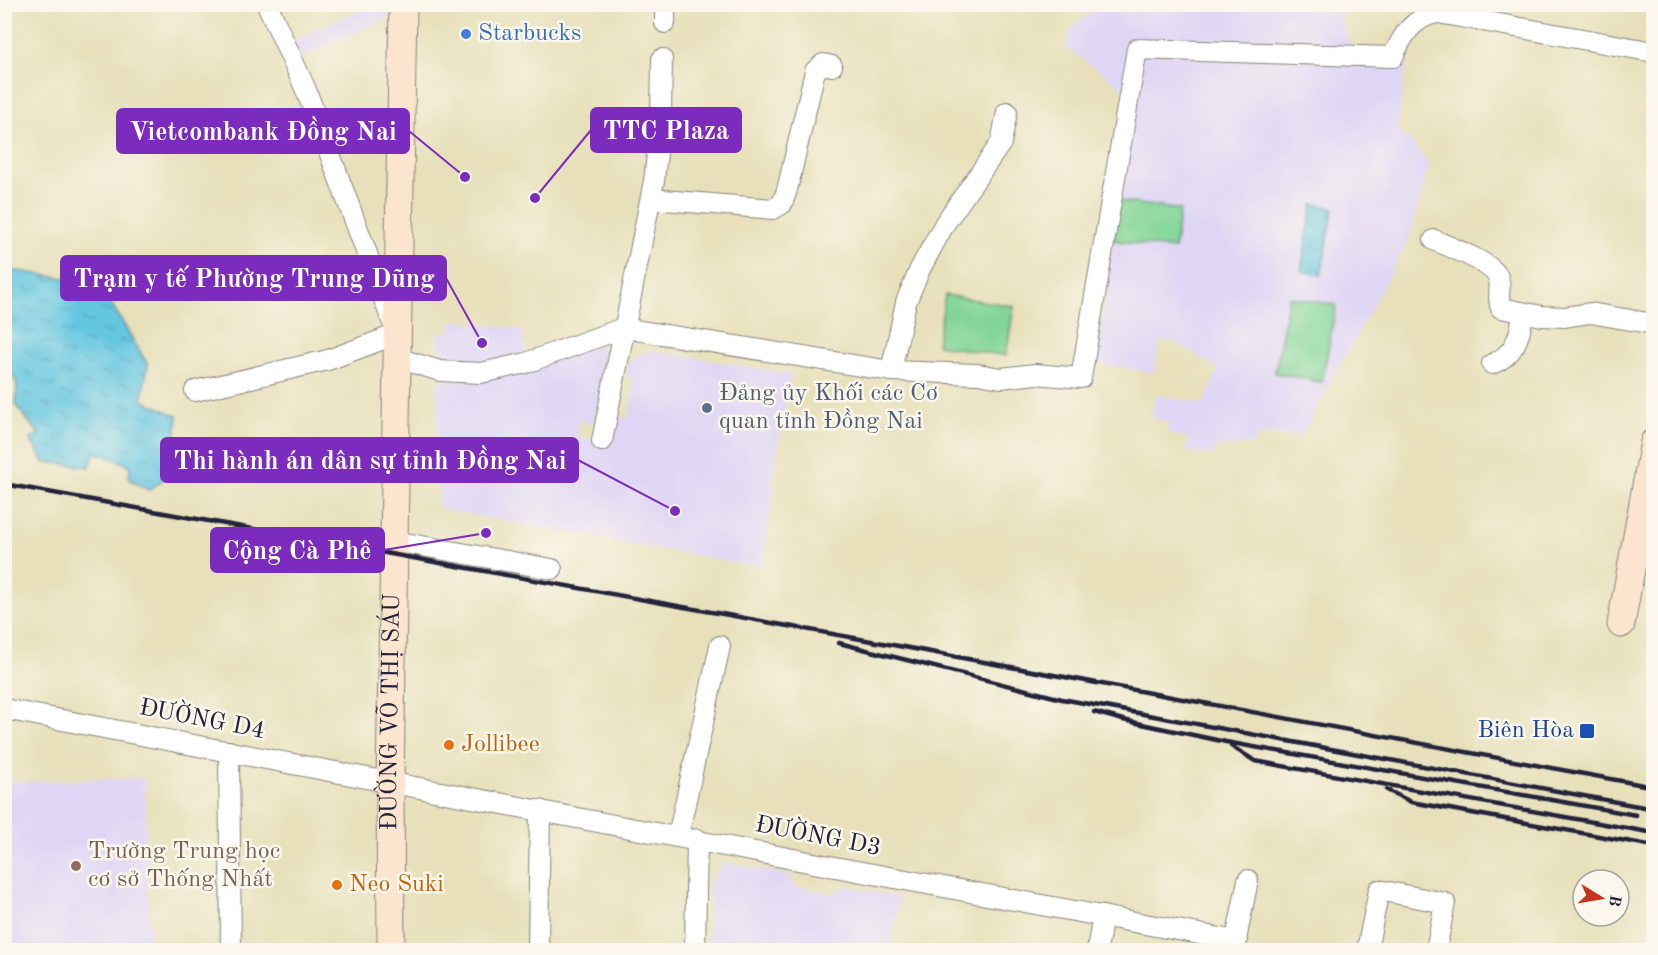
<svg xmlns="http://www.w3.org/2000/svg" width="1658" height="955" font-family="'Old Standard TT',serif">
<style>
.built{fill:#dfd5f5}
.garden{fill:#83d597;stroke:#527c69;stroke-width:1.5}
.water{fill:url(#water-ripples);stroke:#42748e;stroke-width:1.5}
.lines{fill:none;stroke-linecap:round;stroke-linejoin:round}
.street-casing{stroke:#84817a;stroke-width:22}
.secondary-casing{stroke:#84817a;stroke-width:29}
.street{stroke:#fff;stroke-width:20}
.secondary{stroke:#fce5cf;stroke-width:27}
.rail{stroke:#22223b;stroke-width:4.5}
.shop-dot{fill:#3f7fe0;stroke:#fbf7ec;stroke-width:2}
.service-dot{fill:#5c6f8a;stroke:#fbf7ec;stroke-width:2}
.transit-dot{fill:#1a4fb4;stroke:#fbf7ec;stroke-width:2}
.food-dot{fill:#e8710a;stroke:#fbf7ec;stroke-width:2}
.education-dot{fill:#8d6e63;stroke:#fbf7ec;stroke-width:2}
.labels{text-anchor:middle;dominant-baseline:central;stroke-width:5;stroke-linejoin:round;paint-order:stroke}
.shop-label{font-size:24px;fill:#366cbe;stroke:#fbf7ec;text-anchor:start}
.service-label{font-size:24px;fill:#4e5e75;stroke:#fbf7ec;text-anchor:start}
.street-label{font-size:24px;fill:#22223b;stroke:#fbf7ec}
.transit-label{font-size:24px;fill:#164399;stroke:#fbf7ec;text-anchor:end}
.food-label{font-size:24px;fill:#c56008;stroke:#fbf7ec;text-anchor:start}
.education-label{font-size:24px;fill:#785e54;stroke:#fbf7ec;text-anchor:start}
.leader{fill:none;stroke:#7b2cbf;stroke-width:2}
.callout-dot{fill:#7b2cbf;stroke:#fbf7ec;stroke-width:2}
.callout{fill:#7b2cbf;stroke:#7b2cbf;stroke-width:2}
.callout-label{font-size:26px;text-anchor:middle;font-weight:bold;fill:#fff}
</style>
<defs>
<pattern id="water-ripples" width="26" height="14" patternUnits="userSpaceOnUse" patternTransform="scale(1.5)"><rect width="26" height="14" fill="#63c6e1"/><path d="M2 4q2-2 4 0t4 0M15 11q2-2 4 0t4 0" fill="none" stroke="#51a0b8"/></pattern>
</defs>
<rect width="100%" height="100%" fill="#fbf7ec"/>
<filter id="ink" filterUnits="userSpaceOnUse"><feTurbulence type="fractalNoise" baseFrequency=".0167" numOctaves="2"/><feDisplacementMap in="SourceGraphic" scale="12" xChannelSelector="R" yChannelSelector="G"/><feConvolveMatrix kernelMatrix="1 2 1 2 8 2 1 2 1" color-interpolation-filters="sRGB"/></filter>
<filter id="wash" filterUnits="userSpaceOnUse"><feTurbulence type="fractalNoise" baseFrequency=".008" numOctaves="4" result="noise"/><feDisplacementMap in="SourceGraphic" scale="24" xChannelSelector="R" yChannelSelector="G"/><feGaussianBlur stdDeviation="1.35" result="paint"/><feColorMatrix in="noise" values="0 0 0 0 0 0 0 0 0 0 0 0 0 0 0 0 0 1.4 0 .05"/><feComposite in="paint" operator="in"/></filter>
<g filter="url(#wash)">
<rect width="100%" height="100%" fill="#e7e0ba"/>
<g class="built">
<path d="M 1340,4 L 1340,17 L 1352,51 L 1137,44 L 1127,91 L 1065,47 L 1072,27 L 1100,5 Z"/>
<path d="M 372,5 L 392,5 L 393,15 L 299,58 L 291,41 Z"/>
<path d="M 1141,53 L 1407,63 L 1397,131 L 1413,143 L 1429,165 L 1409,239 L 1302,435 L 1257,435 L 1256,443 L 1216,448 L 1212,455 L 1185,452 L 1189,438 L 1167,433 L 1168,422 L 1151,418 L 1156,395 L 1204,404 L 1218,369 L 1177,342 L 1160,341 L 1154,373 L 1096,363 L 1113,240 L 1174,249 L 1180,211 L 1119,201 Z"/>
<path d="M 453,320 L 522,330 L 527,356 L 505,364 L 456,365 L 439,361 L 439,332 L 449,332 Z"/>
<path d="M 598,343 L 606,357 L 594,424 L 578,421 L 578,436 L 612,443 L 617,417 L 628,419 L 634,380 L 626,379 L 630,360 L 649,350 L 791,374 L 771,485 L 775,486 L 761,567 L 439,509 L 437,380 L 461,381 Z"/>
<path d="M 145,778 L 150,950 L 5,950 L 5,782 Z"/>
<path d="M 725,862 L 789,875 L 794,886 L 833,894 L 845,886 L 900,897 L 890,950 L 708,950 L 709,885 L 719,868 Z"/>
</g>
<g class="garden">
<path d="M 1119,201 L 1180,210 L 1174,249 L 1113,240 Z"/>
<path d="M 945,295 L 1014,306 L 1006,356 L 937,345 Z"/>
<path d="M 1289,297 L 1336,305 L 1322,382 L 1275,373 Z"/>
</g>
<g class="water">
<path d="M 1313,204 L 1334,208 L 1321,275 L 1301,271 Z"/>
<path d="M 4,224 L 10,225 L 10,270 L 78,280 L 87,258 L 109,256 L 116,270 L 106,295 L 148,365 L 142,400 L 178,416 L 171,474 L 149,490 L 129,479 L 130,465 L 95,452 L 90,467 L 44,462 L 30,439 L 39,434 L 16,406 L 17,385 L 5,356 Z"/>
</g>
</g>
<g filter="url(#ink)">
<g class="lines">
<g class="street-casing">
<g id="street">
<path d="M 665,4 L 665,23"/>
<path d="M 651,199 L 773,209 L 782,204 L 787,190 L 815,71 L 823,64 L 832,66"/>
<path d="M 1434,240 C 1450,247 1488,261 1497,275 C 1503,285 1496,298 1501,308 L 1542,316 L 1565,317 L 1590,313 L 1654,324"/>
<path d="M 397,358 L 440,371 L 481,373 L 526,363 L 623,328 L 891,371 L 978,374 L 1001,378 L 1035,374 L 1081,378 L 1137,49 L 1393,57 C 1402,36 1413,17 1438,13 L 1654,52"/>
<path d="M 1492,364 C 1515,355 1520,336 1523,314"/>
<path d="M 891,371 L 906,302 L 920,269 L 945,223 L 1001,143 L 1007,112"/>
<path d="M 195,391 L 328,360 L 397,334 L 306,90 L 267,4"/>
<path d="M 602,441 L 654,181 L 661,116 L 662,59"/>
<path d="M 394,541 L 552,569"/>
<path d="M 4,709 L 835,867 L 1237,941"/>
<path d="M 229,751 L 231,950"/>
<path d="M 678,836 L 720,646"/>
<path d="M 538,950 L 540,810"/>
<path d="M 695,950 L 697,839"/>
<path d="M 1097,950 L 1103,916"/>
<path d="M 1234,950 L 1248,880"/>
<path d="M 1367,950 L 1379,890 L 1445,903 L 1436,950"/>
</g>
</g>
<g class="secondary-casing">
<g id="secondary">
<path d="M 1621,624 L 1654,442"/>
<path id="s1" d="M 391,950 L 390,782 L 403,4"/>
</g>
</g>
<use href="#street" class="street"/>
<use href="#secondary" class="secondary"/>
<g class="rail">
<path d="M 4,484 L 877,642 L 1654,787"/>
<path d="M 839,643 L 1062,699 L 1654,809"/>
<path d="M 1094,712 L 1123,720 L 1226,742 L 1636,815"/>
<path d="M 1231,746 L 1255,761 L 1654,833"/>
<path d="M 1387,790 L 1411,802 L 1654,846"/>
</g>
</g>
</g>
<circle class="shop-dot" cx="466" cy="34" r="6"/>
<circle class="service-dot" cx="707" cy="408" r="6"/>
<rect class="transit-dot" x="1579" y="723" width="16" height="16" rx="3"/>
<g class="food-dot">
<circle cx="449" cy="745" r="6"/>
<circle cx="337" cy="885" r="6"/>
</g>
<circle class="education-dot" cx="76" cy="866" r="6"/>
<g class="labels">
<g class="shop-label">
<text x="478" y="34">Starbucks</text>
</g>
<g class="service-label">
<text x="719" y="394">Đảng ủy Khối các Cơ<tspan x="719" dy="28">quan tỉnh Đồng Nai</tspan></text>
</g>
<g class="street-label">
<text stroke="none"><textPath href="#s1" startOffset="238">ĐƯỜNG VÕ THỊ SÁU</textPath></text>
<text transform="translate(202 720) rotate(11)">ĐƯỜNG D4</text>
<text transform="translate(818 837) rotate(11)">ĐƯỜNG D3</text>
</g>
<g class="transit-label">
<text x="1574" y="731">Biên Hòa</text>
</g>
<g class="food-label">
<text x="461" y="745">Jollibee</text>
<text x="349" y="885">Neo Suki</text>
</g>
<g class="education-label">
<text x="88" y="852">Trường Trung học<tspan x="88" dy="28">cơ sở Thống Nhất</tspan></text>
</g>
</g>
<path class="leader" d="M535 198L591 130M465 177L409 131M482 343L446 278M675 511L578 460M486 533L384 550"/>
<g class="callout-dot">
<circle cx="535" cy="198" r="6"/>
<circle cx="465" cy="177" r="6"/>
<circle cx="482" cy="343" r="6"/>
<circle cx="675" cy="511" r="6"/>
<circle cx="486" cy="533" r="6"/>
</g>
<g class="callout">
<rect x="591" y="108" width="150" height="44" rx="6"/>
<rect x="117" y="109" width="292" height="44" rx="6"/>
<rect x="61" y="256" width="385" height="44" rx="6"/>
<rect x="161" y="438" width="417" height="44" rx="6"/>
<rect x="211" y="528" width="173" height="44" rx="6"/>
</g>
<g class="callout-label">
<text x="666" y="139">TTC Plaza</text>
<text x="263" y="140">Vietcombank Đồng Nai</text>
<text x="254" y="287">Trạm y tế Phường Trung Dũng</text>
<text x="370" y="469">Thi hành án dân sự tỉnh Đồng Nai</text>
<text x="297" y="559">Cộng Cà Phê</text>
</g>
<rect width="1658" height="955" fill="none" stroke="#fbf7ec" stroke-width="24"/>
<g transform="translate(1601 898) rotate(101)"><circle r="28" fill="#fbf7ec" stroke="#a4a2a5" stroke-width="1.5"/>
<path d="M0-4.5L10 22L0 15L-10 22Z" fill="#c8321e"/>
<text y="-9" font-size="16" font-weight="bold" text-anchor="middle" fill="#22223b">B</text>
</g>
</svg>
